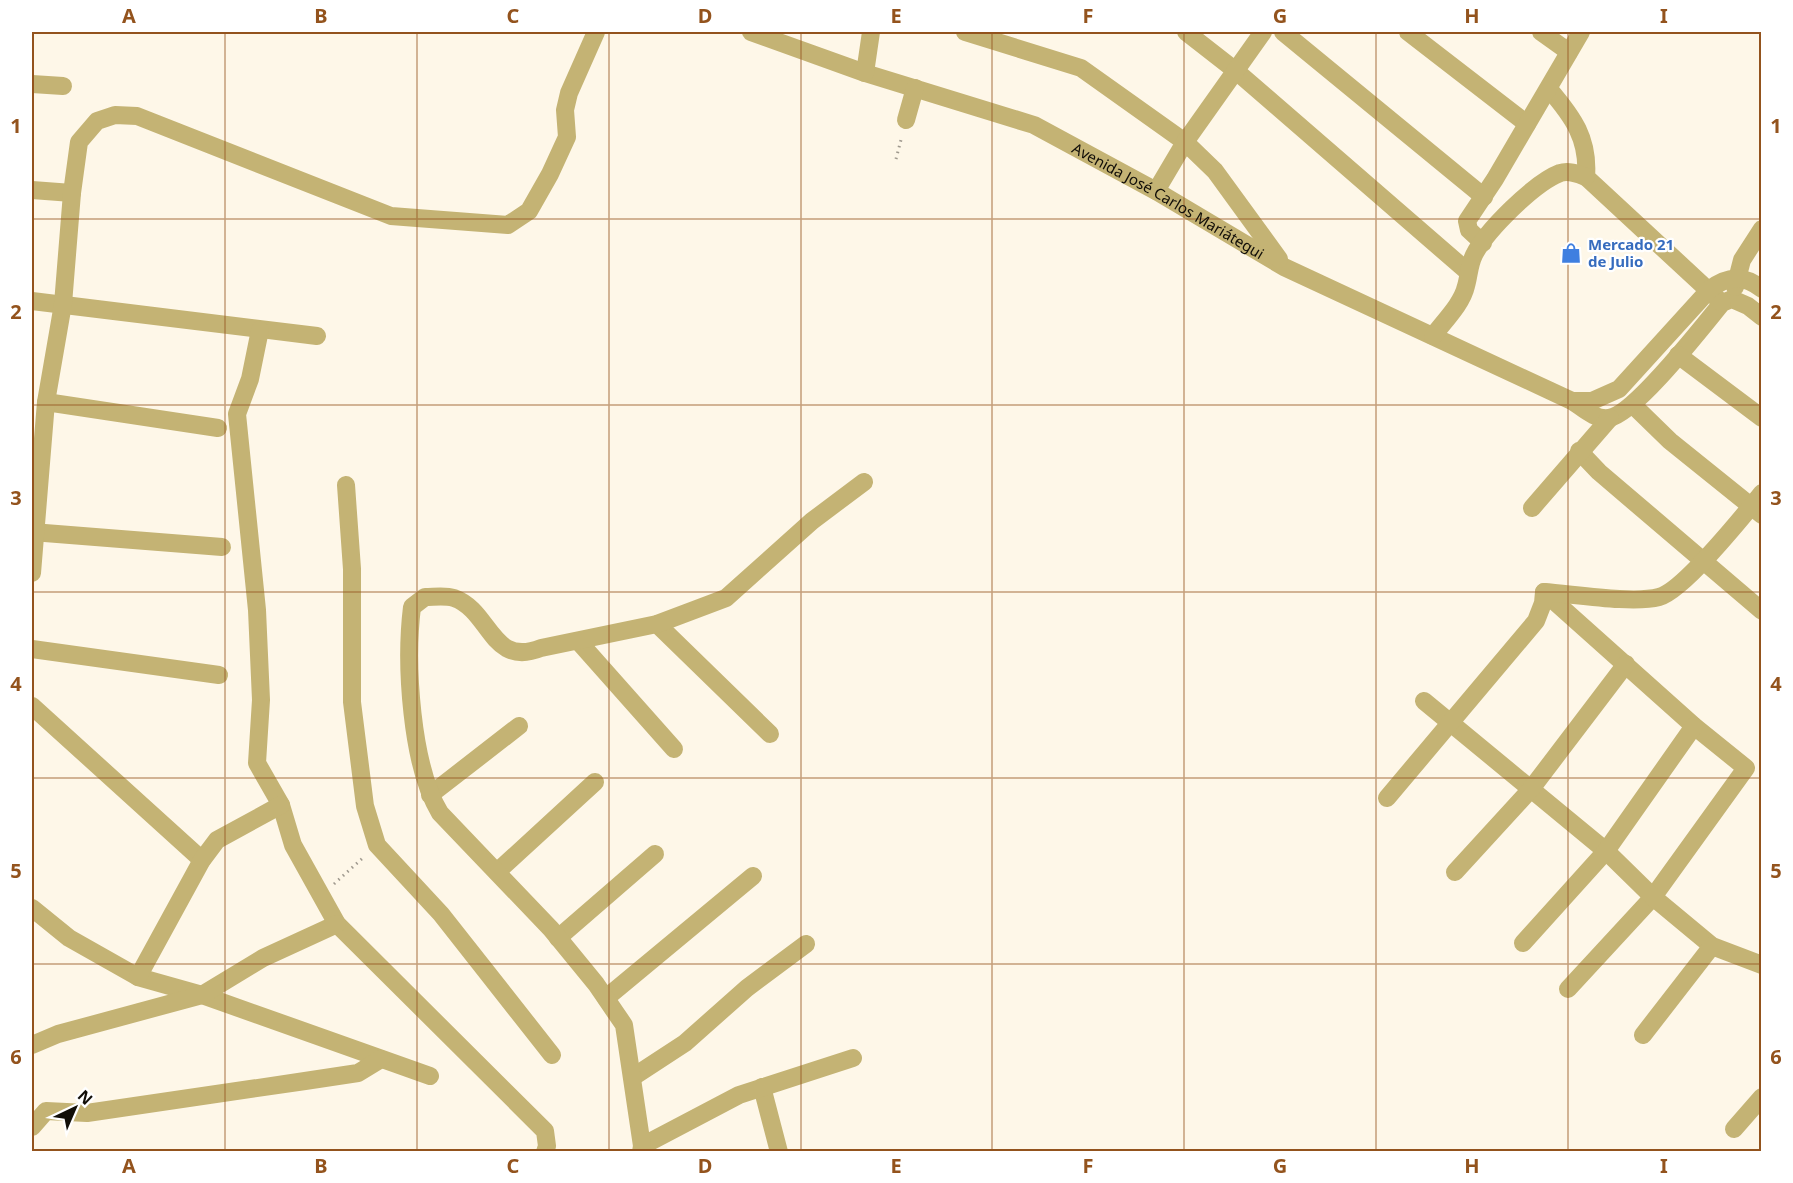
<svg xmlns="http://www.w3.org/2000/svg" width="1793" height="1183" font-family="'Noto Sans',sans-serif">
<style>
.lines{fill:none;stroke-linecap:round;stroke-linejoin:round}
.path{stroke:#9f998e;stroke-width:3;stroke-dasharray:1.5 4.5;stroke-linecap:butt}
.minor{stroke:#c4b374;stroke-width:18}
.grid{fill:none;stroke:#93531d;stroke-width:1.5;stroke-opacity:0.55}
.labels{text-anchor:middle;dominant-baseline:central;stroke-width:4.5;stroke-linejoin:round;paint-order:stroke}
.street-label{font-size:15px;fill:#110e08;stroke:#fff}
.shop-label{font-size:15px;font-weight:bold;fill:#366cbe;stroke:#fff;text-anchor:start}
.neatline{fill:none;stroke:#93531d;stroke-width:2}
.grid-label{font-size:20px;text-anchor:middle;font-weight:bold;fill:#93531d}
</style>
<rect width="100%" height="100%" fill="#fef7e8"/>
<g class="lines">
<g class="path">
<path d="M 896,159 L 902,136"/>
<path d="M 334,884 L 365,856"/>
</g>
<g class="minor">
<path id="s1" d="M 751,32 L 865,73 L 1034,125 L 1156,191 L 1284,267 L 1572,401 C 1583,408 1595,420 1609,418 C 1635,414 1703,326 1722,303 L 1732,299 L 1748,306 L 1762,317"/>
<path d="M 965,32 L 1081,68 L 1185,142 L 1215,171 L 1279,259"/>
<path d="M 1186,32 L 1236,71 L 1468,272"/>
<path d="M 1283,32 L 1484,197"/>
<path d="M 1408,32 L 1527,124"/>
<path d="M 1541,32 L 1569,52"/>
<path d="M 865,73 L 871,32"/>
<path d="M 32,84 L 63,86"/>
<path d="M 1549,89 C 1573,117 1589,139 1586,177 L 1722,303"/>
<path d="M 906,120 L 915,88"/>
<path d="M 32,190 L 72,193"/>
<path d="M 1156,191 L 1185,142 L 1263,32"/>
<path d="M 1483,243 L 1469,230 L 1467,221 L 1495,179 L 1581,32"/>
<path d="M 1735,287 L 1742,260 L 1762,229"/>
<path d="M 32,301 L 317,336"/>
<path d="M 260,330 L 250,379 L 237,414 L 257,610 L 261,700 L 257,763 L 281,805 L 293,845 L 337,924 L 545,1131 L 547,1146 L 545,1152"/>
<path d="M 1433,336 C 1444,321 1462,304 1466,286 C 1469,276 1469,265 1474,255 C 1486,231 1534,183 1560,173 C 1569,170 1578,174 1586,177"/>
<path d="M 1678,355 L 1762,418"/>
<path d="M 1572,401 L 1592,401 L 1619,389 L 1710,289 C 1728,276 1743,274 1762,289"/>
<path d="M 46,402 L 218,428"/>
<path d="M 1633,405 L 1670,441 L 1762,515"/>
<path d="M 1579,451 L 1599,472 L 1762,611"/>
<path d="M 346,485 L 352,569 L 352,702 L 365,806 L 377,845 L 441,914 L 552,1055"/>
<path d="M 1532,508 L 1610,418"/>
<path d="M 32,532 L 222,547"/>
<path d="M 32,573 L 46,402 L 63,304 L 72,193 L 79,142 L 97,121 L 115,115 L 137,116 L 391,216 L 508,225 L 529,211 L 550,174 L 567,137 L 565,110 L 569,93 L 596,32"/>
<path d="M 1544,592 L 1694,726 L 1746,768 L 1653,897 L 1568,989"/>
<path d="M 657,624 L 770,734"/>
<path d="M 579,642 L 674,749"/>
<path d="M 32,649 L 219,675"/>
<path d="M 1424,701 L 1606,851 L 1653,897 L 1712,946 L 1762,965"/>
<path d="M 32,706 L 202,860"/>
<path d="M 430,795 L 519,726"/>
<path d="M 1387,798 L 1536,621 L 1543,603 L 1544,592 C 1573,594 1633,604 1659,597 C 1683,591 1744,515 1762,493"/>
<path d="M 497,872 L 595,782"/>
<path d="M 1455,872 L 1531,789 L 1626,664"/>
<path d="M 32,908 L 69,938 L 138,977 L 202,995 L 430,1076"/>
<path d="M 558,938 L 655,854"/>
<path d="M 1523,943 L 1606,851 L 1694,726"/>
<path d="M 138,977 L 202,860 L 217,840 L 281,805"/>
<path d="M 606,998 L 753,876"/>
<path d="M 1643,1035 L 1712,946"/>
<path d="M 32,1045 L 58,1034 L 202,995 L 263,958 L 337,924"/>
<path d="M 633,1077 L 685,1043 L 747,988 L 806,944"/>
<path d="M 762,1087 L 779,1152"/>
<path d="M 32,1127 L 46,1111 L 87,1113 L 305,1081 L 358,1073 L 381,1059"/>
<path d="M 1734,1129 L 1762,1097"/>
<path d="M 642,1146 L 739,1095 L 853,1058"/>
<path d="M 641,1152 L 642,1146 L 624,1025 L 596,984 L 551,929 L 440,813 C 411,765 405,664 412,607 L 425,597 C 434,597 445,595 454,598 C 491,611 491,668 541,648 L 657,624 L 726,598 L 812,521 L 864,482"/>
</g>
</g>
<path class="grid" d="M 225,32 L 225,1152M 417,32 L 417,1152M 609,32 L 609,1152M 801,32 L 801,1152M 992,32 L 992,1152M 1184,32 L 1184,1152M 1376,32 L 1376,1152M 1568,32 L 1568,1152M 32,219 L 1762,219M 32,405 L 1762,405M 32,592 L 1762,592M 32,778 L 1762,778M 32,964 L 1762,964"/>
<defs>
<g id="shop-bare" transform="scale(1.62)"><path d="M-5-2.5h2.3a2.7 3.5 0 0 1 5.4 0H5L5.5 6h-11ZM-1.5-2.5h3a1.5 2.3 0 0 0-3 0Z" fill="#3f7fe0" stroke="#fff" stroke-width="2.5" paint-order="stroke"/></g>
</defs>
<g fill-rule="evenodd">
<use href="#shop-bare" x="1571" y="253"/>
</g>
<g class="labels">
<g class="street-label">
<text stroke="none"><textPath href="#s1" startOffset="452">Avenida José Carlos Mariátegui</textPath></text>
</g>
<g class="shop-label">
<text x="1588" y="244">Mercado 21<tspan x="1588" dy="17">de Julio</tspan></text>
</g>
</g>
<rect width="1793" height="1183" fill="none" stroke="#ffffff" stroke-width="66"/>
<g transform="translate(75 1108) rotate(44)" stroke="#ffffff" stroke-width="4.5" paint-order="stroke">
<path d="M0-4.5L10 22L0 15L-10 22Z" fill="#110e08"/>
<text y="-9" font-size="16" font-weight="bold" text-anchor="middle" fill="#110e08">N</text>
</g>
<rect x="33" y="33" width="1727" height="1117" class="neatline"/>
<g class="grid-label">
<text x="129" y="23">A</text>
<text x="321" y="23">B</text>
<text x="513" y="23">C</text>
<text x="705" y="23">D</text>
<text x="896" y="23">E</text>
<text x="1088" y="23">F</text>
<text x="1280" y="23">G</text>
<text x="1472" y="23">H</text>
<text x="1664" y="23">I</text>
<text x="16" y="133">1</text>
<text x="1776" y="133">1</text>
<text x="16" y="319">2</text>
<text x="1776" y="319">2</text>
<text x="16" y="505">3</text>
<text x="1776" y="505">3</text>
<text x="16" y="691">4</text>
<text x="1776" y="691">4</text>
<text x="16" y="878">5</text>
<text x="1776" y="878">5</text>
<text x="16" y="1064">6</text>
<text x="1776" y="1064">6</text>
<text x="129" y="1173">A</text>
<text x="321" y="1173">B</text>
<text x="513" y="1173">C</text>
<text x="705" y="1173">D</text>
<text x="896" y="1173">E</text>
<text x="1088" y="1173">F</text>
<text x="1280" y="1173">G</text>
<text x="1472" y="1173">H</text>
<text x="1664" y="1173">I</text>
</g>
</svg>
